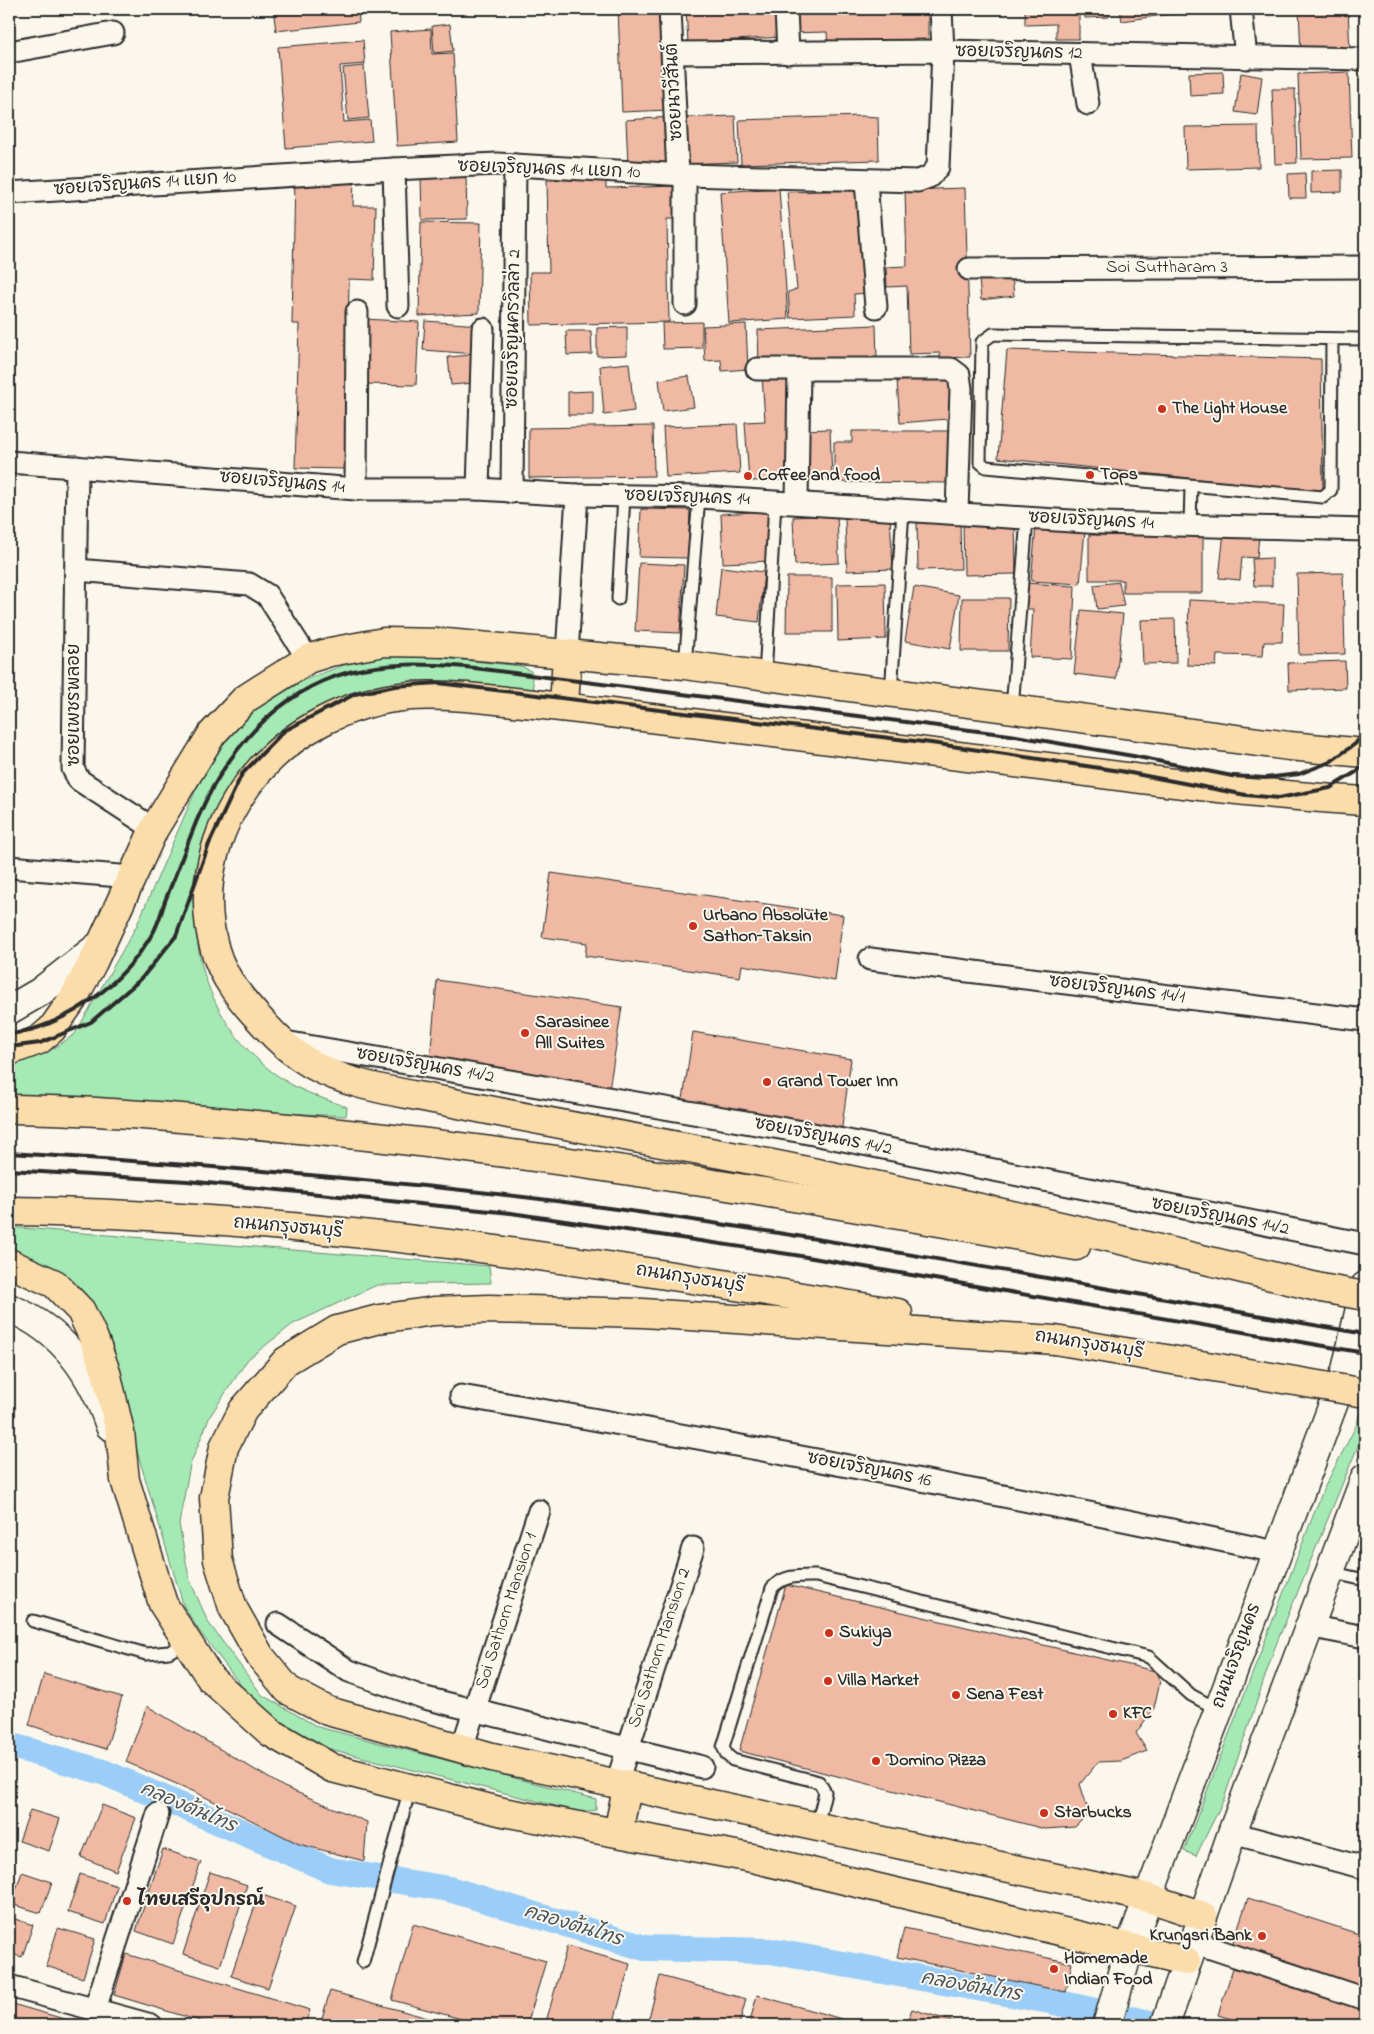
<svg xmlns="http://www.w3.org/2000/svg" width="1374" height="2034" font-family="'Indie Flower','Playpen Sans Thai',sans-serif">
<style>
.green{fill:#a5eab5;stroke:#688a70}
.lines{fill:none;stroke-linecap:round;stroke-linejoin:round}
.canal{stroke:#9acdf7;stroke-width:26}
.building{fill:#efb9a3;stroke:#2b2b2b}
.lane-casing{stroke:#2b2b2b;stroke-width:15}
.street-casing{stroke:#2b2b2b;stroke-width:25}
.secondary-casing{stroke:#2b2b2b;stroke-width:31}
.primary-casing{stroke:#2b2b2b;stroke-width:31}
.lane{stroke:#fbf7ec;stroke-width:11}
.street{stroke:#fbf7ec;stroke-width:21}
.secondary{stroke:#fbf7ec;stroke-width:28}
.primary{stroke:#fbddab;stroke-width:28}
.rail{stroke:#2b2b2b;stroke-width:4}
.primary-bridge-casing{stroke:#2b2b2b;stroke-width:31;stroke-linecap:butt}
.primary-bridge{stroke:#fbddab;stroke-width:28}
.poi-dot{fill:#c8321e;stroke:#fbf7ec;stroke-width:2}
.labels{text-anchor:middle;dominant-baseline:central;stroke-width:4;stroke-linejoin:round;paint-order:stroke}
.street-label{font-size:18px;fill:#2b2b2b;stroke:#fbf7ec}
.poi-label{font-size:18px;font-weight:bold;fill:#2b2b2b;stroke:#fbf7ec;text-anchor:start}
.water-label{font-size:19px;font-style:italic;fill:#47545e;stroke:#fbf7ec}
</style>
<rect width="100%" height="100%" fill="#fbf7ec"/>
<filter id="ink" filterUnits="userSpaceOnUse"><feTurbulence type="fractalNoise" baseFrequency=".02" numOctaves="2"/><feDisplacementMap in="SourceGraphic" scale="10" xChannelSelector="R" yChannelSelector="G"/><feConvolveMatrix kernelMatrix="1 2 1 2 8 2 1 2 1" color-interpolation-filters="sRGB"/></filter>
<g filter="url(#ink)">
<g class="green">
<path d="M 394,653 L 521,666 L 531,671 L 534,689 L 529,693 L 432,687 L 284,738 C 264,774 244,811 223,847 C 216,860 203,876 200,891 C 184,961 223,1040 281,1078 C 301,1092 325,1099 347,1107 L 346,1116 L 9,1100 L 9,1059 L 30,1057 L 53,1049 L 75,1034 L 137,925 L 197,787 L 224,743 L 253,711 L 304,680 L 347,664 Z"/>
<path d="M 9,1227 L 489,1266 L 491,1283 L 377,1285 L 293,1324 L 248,1359 L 210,1416 L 190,1465 L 179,1524 L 189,1578 L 208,1622 L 262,1695 L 318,1727 L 596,1799 L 596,1810 L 580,1812 L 322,1747 L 265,1717 L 200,1632 L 184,1607 L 110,1362 L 90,1308 L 9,1256 Z"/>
<path d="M 1365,1397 L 1365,1429 L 1275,1647 L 1224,1799 L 1196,1856 L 1184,1851 L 1323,1490 L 1356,1426 Z"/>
</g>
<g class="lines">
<path class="canal" d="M 9,1745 L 103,1772 L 330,1870 L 449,1889 L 645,1948 L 770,1951 L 1050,2001 L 1158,2025"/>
</g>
<g class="building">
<path d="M 273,9 L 358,9 L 359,22 L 276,31 Z"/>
<path d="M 618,9 L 665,9 L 669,110 L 622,112 Z"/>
<path d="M 686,9 L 780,9 L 782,37 L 688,43 Z"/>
<path d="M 788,9 L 928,9 L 928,44 L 828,47 L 827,32 L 789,33 Z"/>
<path d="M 1025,9 L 1079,9 L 1079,39 L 1056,39 L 1056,24 L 1025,25 Z"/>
<path d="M 1085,9 L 1109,9 L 1109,17 L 1085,18 Z"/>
<path d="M 1120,9 L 1184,9 L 1184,12 L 1122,21 Z"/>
<path d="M 1299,9 L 1348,9 L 1350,52 L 1301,55 Z"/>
<path d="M 450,24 L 453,51 L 434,53 L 432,26 Z"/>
<path d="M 431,29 L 432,54 L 453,53 L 458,142 L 397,146 L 390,32 Z"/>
<path d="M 363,40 L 365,64 L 340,66 L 344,122 L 370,120 L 372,141 L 286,148 L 278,47 Z"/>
<path d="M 364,66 L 369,118 L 348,120 L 343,68 Z"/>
<path d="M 1223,72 L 1224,94 L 1190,96 L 1189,73 Z"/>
<path d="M 1349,72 L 1352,158 L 1301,159 L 1298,74 Z"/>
<path d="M 1241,73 L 1262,77 L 1257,115 L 1235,112 Z"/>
<path d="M 1272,89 L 1295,89 L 1297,163 L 1275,164 Z"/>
<path d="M 735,116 L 737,162 L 683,164 L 681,118 Z"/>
<path d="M 861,116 L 878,117 L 879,160 L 741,164 L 739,120 Z"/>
<path d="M 671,117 L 674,163 L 628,165 L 626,120 Z"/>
<path d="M 1258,126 L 1259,167 L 1186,169 L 1185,127 Z"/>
<path d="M 1342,170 L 1342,192 L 1311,193 L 1311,171 Z"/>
<path d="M 1305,173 L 1306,198 L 1289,198 L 1288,174 Z"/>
<path d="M 466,175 L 467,219 L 422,220 L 421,177 Z"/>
<path d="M 295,178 L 354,179 L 353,206 L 376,206 L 374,280 L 349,279 L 346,469 L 295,468 L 299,324 L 292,324 Z"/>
<path d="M 606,179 L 606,188 L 679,186 L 679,219 L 667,219 L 669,322 L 531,325 L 530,272 L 549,272 L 547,180 Z"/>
<path d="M 779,188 L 788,319 L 729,323 L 720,192 Z"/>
<path d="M 965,188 L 970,357 L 940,358 L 940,353 L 909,354 L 907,286 L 887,287 L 886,267 L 907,266 L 905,190 Z"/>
<path d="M 864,190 L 870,293 L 854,294 L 855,315 L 790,318 L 788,292 L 797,289 L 787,192 Z"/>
<path d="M 421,222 L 481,223 L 479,313 L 419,316 Z"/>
<path d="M 1012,276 L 1014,296 L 981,300 L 979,280 Z"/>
<path d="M 364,319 L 419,322 L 416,385 L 362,384 Z"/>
<path d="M 425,321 L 479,325 L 476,354 L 423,350 Z"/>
<path d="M 702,322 L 702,348 L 663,349 L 662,323 Z"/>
<path d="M 746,324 L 748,369 L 722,371 L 721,360 L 705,361 L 703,326 Z"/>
<path d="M 876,325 L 877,361 L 759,366 L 758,330 Z"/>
<path d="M 627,327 L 627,355 L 597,356 L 597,328 Z"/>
<path d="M 566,331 L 591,331 L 592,354 L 567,355 Z"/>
<path d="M 1007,350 L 1321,359 L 1323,492 L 998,458 Z"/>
<path d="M 472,355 L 474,383 L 451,385 L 448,357 Z"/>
<path d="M 629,363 L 634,411 L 604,415 L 600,366 Z"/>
<path d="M 790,374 L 792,480 L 749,481 L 745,422 L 765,421 L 762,376 Z"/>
<path d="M 689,376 L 694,407 L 663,411 L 659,380 Z"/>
<path d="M 955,376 L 959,418 L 900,423 L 897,381 Z"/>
<path d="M 593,391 L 593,415 L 568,415 L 568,392 Z"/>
<path d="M 737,424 L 740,473 L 666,477 L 663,427 Z"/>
<path d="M 653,426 L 654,476 L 529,478 L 529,428 Z"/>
<path d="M 830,429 L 832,479 L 804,480 L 802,430 Z"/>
<path d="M 852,431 L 955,431 L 955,483 L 834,482 L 834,442 L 852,442 Z"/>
<path d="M 641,509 L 690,510 L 688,558 L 639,557 Z"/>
<path d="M 768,511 L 771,561 L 723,563 L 721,514 Z"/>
<path d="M 837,515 L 839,563 L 795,565 L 793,517 Z"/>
<path d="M 890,516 L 893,569 L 847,571 L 845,519 Z"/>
<path d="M 960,520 L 961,569 L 918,570 L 917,521 Z"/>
<path d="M 1015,520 L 1016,574 L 964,575 L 963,521 Z"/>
<path d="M 1036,526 L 1085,530 L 1080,584 L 1031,581 Z"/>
<path d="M 1224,532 L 1259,535 L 1257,558 L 1242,557 L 1240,580 L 1219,578 Z"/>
<path d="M 1089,535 L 1203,536 L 1203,593 L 1123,593 L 1123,580 L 1089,580 Z"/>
<path d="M 1272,558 L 1272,586 L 1254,586 L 1252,559 Z"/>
<path d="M 639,563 L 684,565 L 680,633 L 635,631 Z"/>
<path d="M 721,567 L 764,572 L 759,622 L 716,617 Z"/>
<path d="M 1343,573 L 1345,654 L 1299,655 L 1297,574 Z"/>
<path d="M 787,577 L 832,577 L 832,632 L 786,632 Z"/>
<path d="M 1119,582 L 1124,606 L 1097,609 L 1094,585 Z"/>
<path d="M 885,583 L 886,639 L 838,641 L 837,584 Z"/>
<path d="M 1024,583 L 1075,586 L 1072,659 L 1030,657 L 1033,609 L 1023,609 Z"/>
<path d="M 914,587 L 959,595 L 950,649 L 905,641 Z"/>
<path d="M 962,598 L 1009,598 L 1008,651 L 961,651 Z"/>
<path d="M 1189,600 L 1284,604 L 1282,642 L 1264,642 L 1263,656 L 1217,655 L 1216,666 L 1187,665 Z"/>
<path d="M 1081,610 L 1123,614 L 1116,679 L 1074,674 Z"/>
<path d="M 1175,619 L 1176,663 L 1143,664 L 1141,620 Z"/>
<path d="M 1345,661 L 1346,688 L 1289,690 L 1288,663 Z"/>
<path d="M 551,873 L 843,915 L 835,981 L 742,965 L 740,977 L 585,956 L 587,943 L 542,937 Z"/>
<path d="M 437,980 L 622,1007 L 609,1090 L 430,1060 Z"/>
<path d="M 693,1032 L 851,1059 L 841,1134 L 682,1106 Z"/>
<path d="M 786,1585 L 1155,1671 L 1160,1681 L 1154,1708 L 1136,1733 L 1147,1751 L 1121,1761 L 1098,1762 L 1080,1784 L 1089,1813 L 1075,1827 L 1045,1829 L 739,1751 Z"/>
<path d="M 44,1674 L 122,1697 L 106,1749 L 29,1725 Z"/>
<path d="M 147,1706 L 284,1787 L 367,1822 L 364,1861 L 299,1844 L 195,1792 L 126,1762 Z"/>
<path d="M 102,1805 L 136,1818 L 116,1871 L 81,1857 Z"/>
<path d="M 30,1810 L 60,1819 L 49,1851 L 19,1841 Z"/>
<path d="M 163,1849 L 201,1862 L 173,1944 L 136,1931 Z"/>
<path d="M 22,1872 L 52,1882 L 41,1913 L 11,1904 Z"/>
<path d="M 210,1872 L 247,1885 L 220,1966 L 183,1954 Z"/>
<path d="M 80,1874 L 117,1886 L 105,1924 L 68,1912 Z"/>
<path d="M 259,1894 L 296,1906 L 268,1988 L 231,1976 Z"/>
<path d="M 1248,1898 L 1365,1936 L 1365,1987 L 1232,1945 Z"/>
<path d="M 9,1917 L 33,1925 L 22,1957 L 9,1953 Z"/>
<path d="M 413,1924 L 546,1961 L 527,2025 L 483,2025 L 392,2000 Z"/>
<path d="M 58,1928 L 95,1939 L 83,1978 L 46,1966 Z"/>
<path d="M 904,1928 L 1072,1963 L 1066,1992 L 897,1957 Z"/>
<path d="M 567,1946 L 630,1964 L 613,2025 L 558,2025 L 546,2022 Z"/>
<path d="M 126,1954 L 310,2010 L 305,2025 L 213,2025 L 114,1995 Z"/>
<path d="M 1233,1968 L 1365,2010 L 1365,2025 L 1251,2025 L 1218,2015 Z"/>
<path d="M 660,1976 L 746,1999 L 739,2025 L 647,2025 Z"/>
<path d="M 330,1991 L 453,2025 L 320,2025 Z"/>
<path d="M 757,1995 L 863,2025 L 749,2025 Z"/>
<path d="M 9,2003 L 85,2025 L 9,2025 Z"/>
<path d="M 912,2009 L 954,2022 L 953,2025 L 906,2025 Z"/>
</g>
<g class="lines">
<g class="lane-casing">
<g id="lane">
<path d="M 1332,339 L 1331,490 L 1323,497 L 986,467 L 980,462 L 982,342 L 993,334 L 1365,339"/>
<path d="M 1190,525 L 1191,487"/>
<path d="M 618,599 L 624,496"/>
<path d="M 685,665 L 699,497"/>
<path d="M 765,676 L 775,502"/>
<path d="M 891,693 L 903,510"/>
<path d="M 1012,709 L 1027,518"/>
<path d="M 1329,1572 L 1365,1580"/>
<path d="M 33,1621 L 146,1654 L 169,1652 L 187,1642"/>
<path d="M 817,1826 L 825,1792 L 819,1782 L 733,1760 L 727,1755 L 723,1747 L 772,1588 C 784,1575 798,1576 816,1576 L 1149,1657 L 1191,1695 L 1217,1709"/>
<path d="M 363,1962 L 410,1788"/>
</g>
</g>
<g class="street-casing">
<g id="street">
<path d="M 670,9 L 678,175"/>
<path d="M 786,9 L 788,53"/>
<path d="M 1241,9 L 1246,58"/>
<path d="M 9,52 L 113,33"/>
<path d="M 673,53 L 943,51 L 1365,59"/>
<path d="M 1080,54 L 1088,104"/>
<path d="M 394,169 L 398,306"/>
<path d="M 866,181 L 876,307"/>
<path d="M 9,193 L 394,169 L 497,164 L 685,175 L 918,181 L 929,177 L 938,167 L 943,51 L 941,9"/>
<path d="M 969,269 L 1365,267"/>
<path d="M 685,304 L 685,175"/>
<path d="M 757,369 L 951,369 L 959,375 L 961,389 L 957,512"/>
<path d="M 9,462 L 356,489 L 478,489 L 577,495 L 699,497 L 1102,523 L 1365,530"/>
<path d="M 77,467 L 73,769 L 79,780 L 154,829"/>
<path d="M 356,489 L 357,312"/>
<path d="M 478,489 L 483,329"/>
<path d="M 512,492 L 515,165"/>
<path d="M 797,503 L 799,369"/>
<path d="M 76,570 L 249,584 L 267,595 L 308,659"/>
<path d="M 567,654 L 577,495"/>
<path d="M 9,867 L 132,877"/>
<path d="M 870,959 L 1365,1020"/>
<path d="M 279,1041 L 803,1132 L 1365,1244"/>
<path d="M 461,1396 C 733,1443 1005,1494 1276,1552"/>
<path d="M 278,1624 L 349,1671 L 425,1698 L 702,1767"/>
<path d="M 1308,1626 L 1365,1637"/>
<path d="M 462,1748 L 539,1511"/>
<path d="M 617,1782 L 693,1548"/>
<path d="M 1232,1833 L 1365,1868"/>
<path d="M 1193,1942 L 1365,1999"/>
<path d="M 9,1986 L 151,2025"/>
<path d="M 95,2009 L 158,1814"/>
</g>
</g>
<g class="secondary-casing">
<g id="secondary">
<path d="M 9,1010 L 40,992 L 100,945"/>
<path d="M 9,1308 C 63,1330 92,1373 110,1426"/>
<path d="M 1107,2025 L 1129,1949 L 1346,1370 L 1365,1286"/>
<path d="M 1165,2025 L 1232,1833 L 1365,1478"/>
</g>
</g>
<g class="primary-casing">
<g id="primary">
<path d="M 564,707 L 567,654"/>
<path d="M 9,1051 L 39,1040 L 52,1029 L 73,999 L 93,962 L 154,829 L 212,734 L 245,699 L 308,659 L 330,652 L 384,642 L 446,643 L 567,654 L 685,665 L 1289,746 L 1365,753"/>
<path d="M 9,1109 C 102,1110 197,1119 289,1128 C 554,1153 815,1200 1076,1246"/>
<path d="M 9,1211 C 307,1215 604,1263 898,1313"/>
<path d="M 9,1263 L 55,1284 L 81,1311 L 94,1339 L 106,1372 L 120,1432 L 125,1480 L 163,1604 L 211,1679 L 270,1732 L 332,1768 L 503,1812 L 752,1858 L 1186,1961"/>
<path d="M 1321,1288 C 1117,1238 912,1190 705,1151 C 618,1135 531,1119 444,1101 C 400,1092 351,1087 311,1064 C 292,1053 277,1039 263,1023 C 243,1002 223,978 215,950 C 198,891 213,831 249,783 C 288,732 347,701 411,696 C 448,694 487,699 524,703 C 583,709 641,717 700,724 C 821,739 942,754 1064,769 C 1164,782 1264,795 1365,801"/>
<path d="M 1055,1340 L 643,1313 L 489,1309 L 434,1311 L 379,1319 L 337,1330 L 286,1361 L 243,1410 L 224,1447 L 214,1498 L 218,1560 L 233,1608 L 260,1656 L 288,1690 L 328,1711 L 492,1757 L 1117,1891 L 1149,1898 L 1203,1916"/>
<path d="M 618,1832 L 628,1784"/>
</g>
</g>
<use href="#lane" class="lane"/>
<use href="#street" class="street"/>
<use href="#secondary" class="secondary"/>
<use href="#primary" class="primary"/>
<g class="rail">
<path d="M 9,1034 C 33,1032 55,1022 76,1010 C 106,992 133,966 151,936 C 158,926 161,913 165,901 C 176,874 186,847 197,820 C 225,753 276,692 349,672 C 387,662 427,664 466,667 L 1010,735 L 1133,756 L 1232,776 L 1265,778 L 1299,774 L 1330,762 L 1355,744 L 1365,732"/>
<path d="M 9,1047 L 40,1043 L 91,1022 L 141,979 L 176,936 L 209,844 L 242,774 L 284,731 L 355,694 L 395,686 L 438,683 L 931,743 L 1120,771 L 1246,795 L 1279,798 L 1330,788 L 1356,772 L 1365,764"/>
<path d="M 9,1153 C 194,1164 380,1179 564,1202 C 832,1237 1099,1288 1365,1334"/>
<path d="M 9,1170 L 187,1181 L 511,1213 L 795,1255 L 1365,1353"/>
</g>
<g class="primary-bridge-casing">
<g id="primary-bridge">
<path d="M 1321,1288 L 1365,1296"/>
<path d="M 1055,1340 L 1365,1393"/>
</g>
</g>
<use href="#primary-bridge" class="primary-bridge"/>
</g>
</g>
<g class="poi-dot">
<circle cx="1162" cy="409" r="5"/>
<circle cx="1090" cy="475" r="5"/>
<circle cx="748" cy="476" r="5"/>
<circle cx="693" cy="926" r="5"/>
<circle cx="525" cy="1033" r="5"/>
<circle cx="767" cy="1082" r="5"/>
<circle cx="829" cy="1633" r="5"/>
<circle cx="828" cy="1681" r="5"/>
<circle cx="956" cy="1695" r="5"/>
<circle cx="1113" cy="1714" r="5"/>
<circle cx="876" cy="1761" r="5"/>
<circle cx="1044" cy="1813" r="5"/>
<circle cx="127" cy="1901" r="5"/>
<circle cx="1262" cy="1936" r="5"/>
<circle cx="1054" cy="1969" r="5"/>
</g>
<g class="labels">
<g class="street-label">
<text transform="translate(1019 53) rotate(1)">ซอยเจริญนคร 12</text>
<text transform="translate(675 92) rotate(-93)">ซอยนาวีสันต์</text>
<text transform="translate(549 170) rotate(2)">ซอยเจริญนคร 14 แยก 10</text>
<text transform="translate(145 184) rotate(-4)">ซอยเจริญนคร 14 แยก 10</text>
<text x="1167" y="268">Soi Suttharam 3</text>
<text transform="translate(514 329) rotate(-89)">ซอยเจริญนครวิลล่า 2</text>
<text transform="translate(282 483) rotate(5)">ซอยเจริญนคร 14</text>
<text transform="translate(687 498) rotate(2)">ซอยเจริญนคร 14</text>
<text transform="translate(1091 521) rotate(3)">ซอยเจริญนคร 14</text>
<text transform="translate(75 705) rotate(-90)">ซอยเพชรพลอย</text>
<text transform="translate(1117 990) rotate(7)">ซอยเจริญนคร 14/1</text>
<text transform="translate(425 1066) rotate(10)">ซอยเจริญนคร 14/2</text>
<text transform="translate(823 1137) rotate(11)">ซอยเจริญนคร 14/2</text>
<text transform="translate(1220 1217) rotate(11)">ซอยเจริญนคร 14/2</text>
<text transform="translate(288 1228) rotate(5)">ถนนกรุงธนบุรี</text>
<text transform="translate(690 1279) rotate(9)">ถนนกรุงธนบุรี</text>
<text transform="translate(1089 1345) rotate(9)">ถนนกรุงธนบุรี</text>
<text transform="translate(869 1470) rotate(11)">ซอยเจริญนคร 16</text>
<text transform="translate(507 1611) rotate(-72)">Soi Sathorn Mansion 1</text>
<text transform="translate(660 1648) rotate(-72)">Soi Sathorn Mansion 2</text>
<text transform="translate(1237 1656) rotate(-70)">ถนนเจริญนคร</text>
</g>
<g class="poi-label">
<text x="1172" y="409">The Light House</text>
<text x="1100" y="475">Tops</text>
<text x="758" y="476">Coffee and food</text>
<text x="703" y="916">Urbano Absolute<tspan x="703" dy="21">Sathon–Taksin</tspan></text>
<text x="535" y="1023">Sarasinee<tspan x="535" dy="21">All Suites</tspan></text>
<text x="777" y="1082">Grand Tower Inn</text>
<text x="839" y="1633">Sukiya</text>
<text x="838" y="1681">Villa Market</text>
<text x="966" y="1695">Sena Fest</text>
<text x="1123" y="1714">KFC</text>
<text x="886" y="1761">Domino Pizza</text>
<text x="1054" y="1813">Starbucks</text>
<text x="137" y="1901">ไทยเสรีอุปกรณ์</text>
<text x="1252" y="1936" text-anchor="end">Krungsri Bank</text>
<text x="1064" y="1959">Homemade<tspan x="1064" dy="21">Indian Food</tspan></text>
</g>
<g class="water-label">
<text transform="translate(188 1808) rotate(23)">คลองต้นไทร</text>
<text transform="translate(573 1926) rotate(17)">คลองต้นไทร</text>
<text transform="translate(971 1987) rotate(10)">คลองต้นไทร</text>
</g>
</g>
<rect width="1374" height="2034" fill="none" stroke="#fbf7ec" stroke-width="30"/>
<rect x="15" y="15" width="1344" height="2004" fill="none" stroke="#2b2b2b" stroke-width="2" filter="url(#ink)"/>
</svg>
